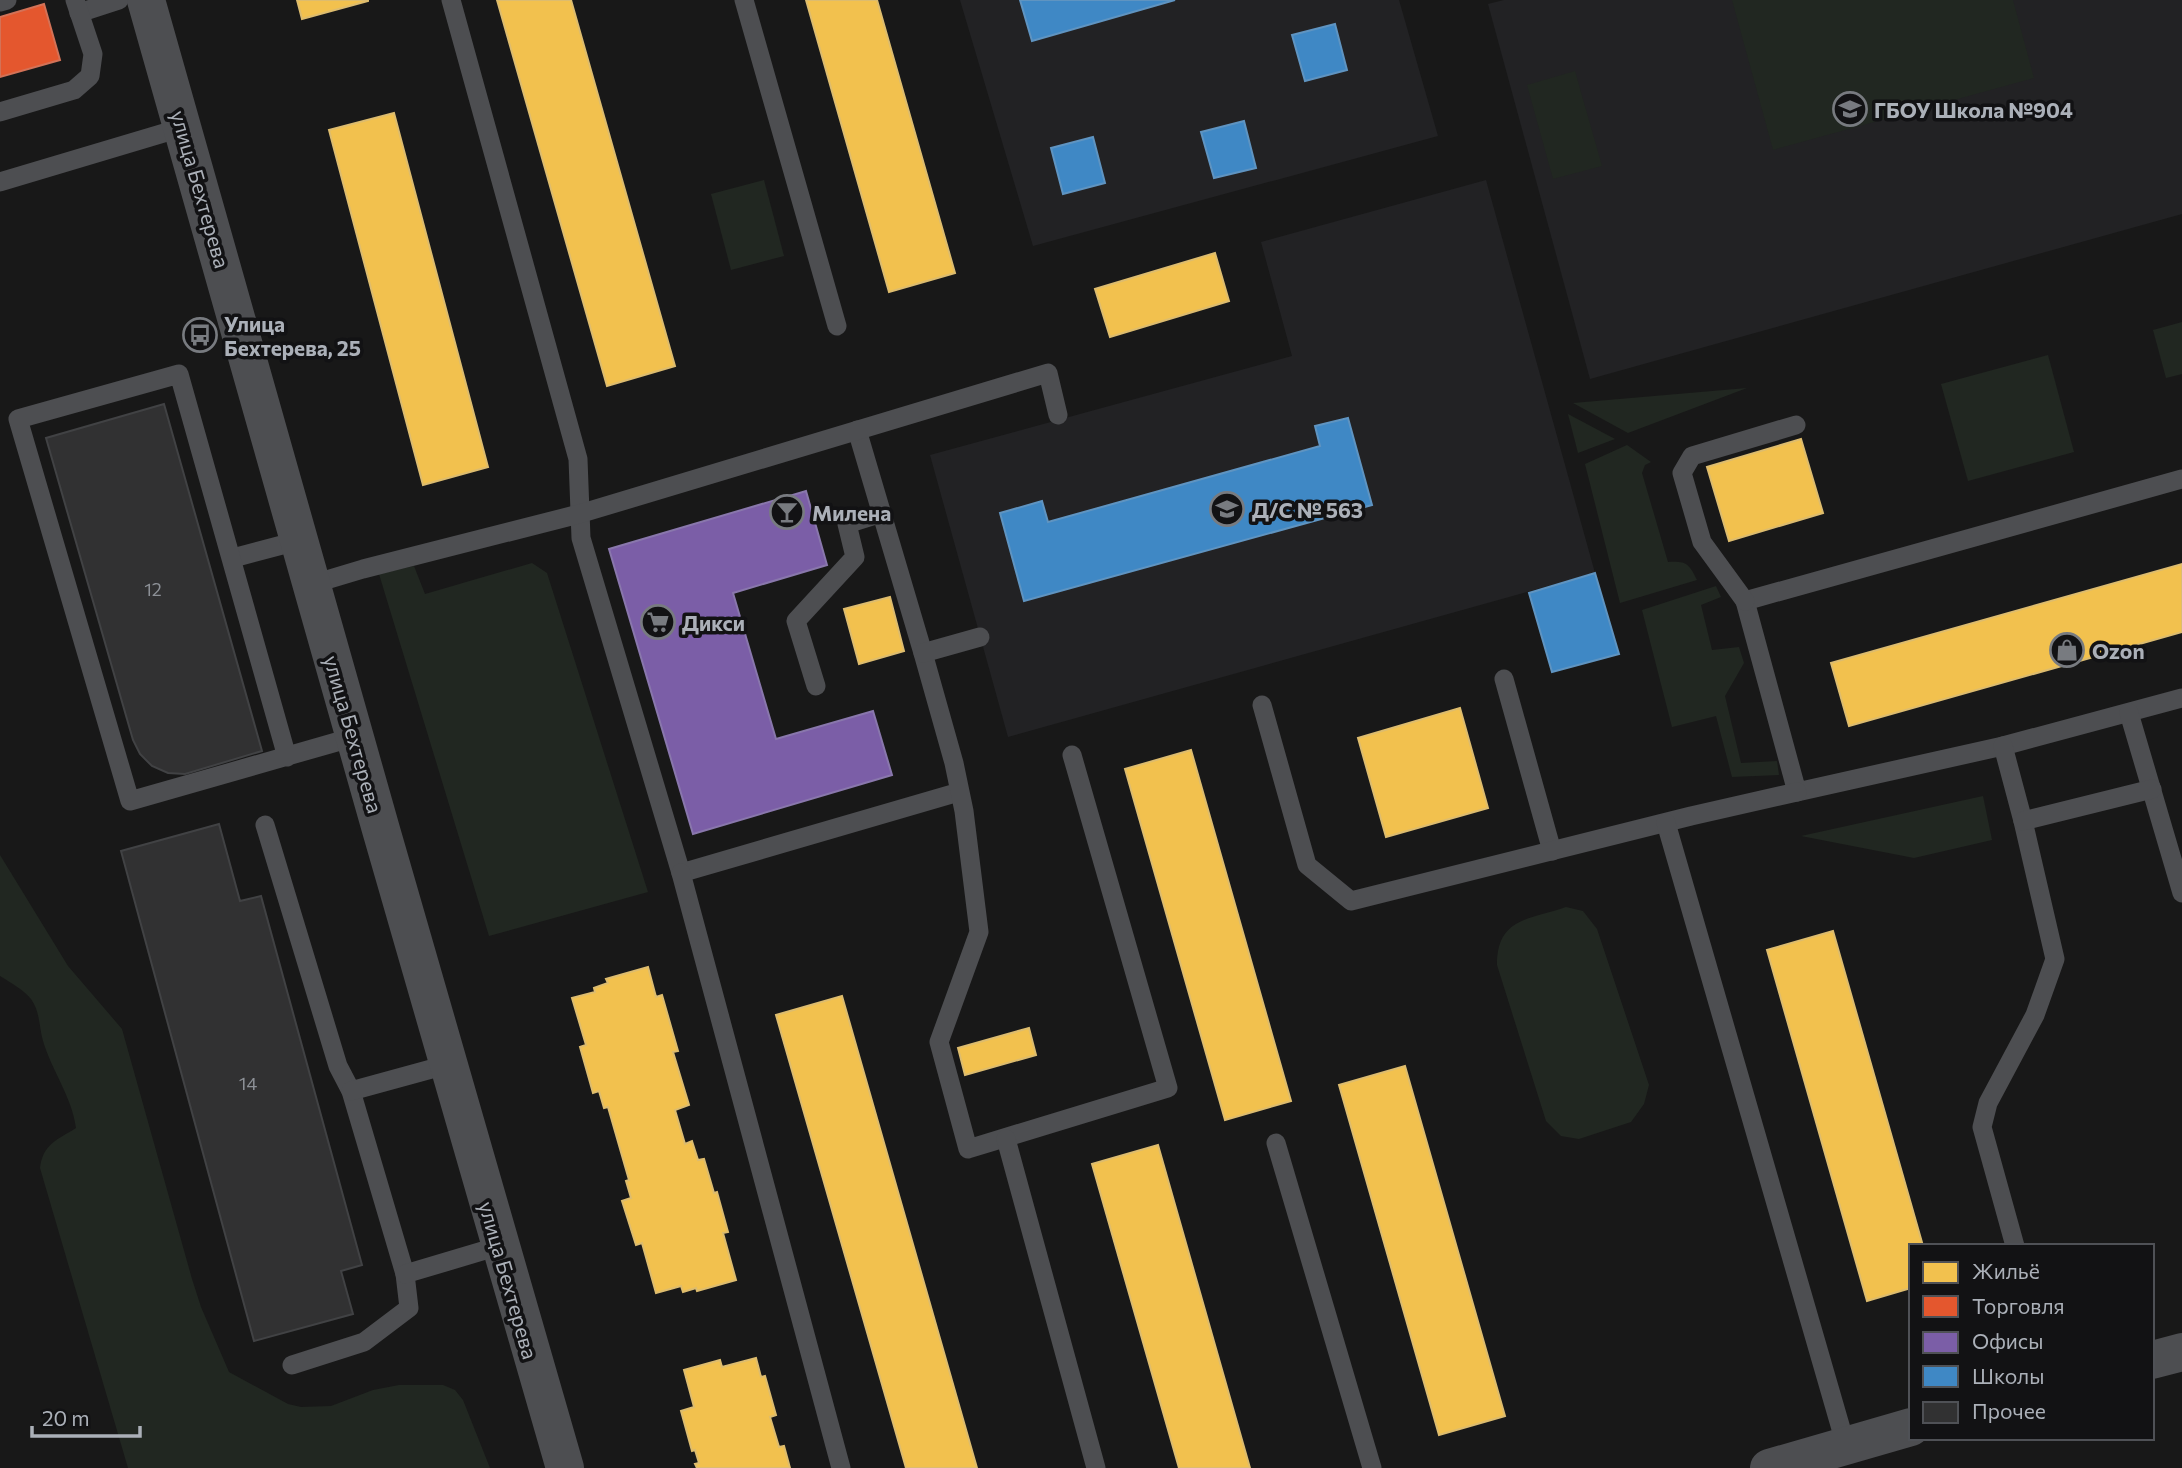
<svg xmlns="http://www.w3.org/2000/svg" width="2182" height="1468" font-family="Commissioner,sans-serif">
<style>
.built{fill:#222224}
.green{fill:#212721}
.homes{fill:#f2c14e;stroke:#ddbc6e;stroke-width:2}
.shops{fill:#e4572e;stroke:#d37257;stroke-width:2}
.offices{fill:#7b5ea7;stroke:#8977ac;stroke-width:2}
.schools{fill:#3f88c5;stroke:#5f94c1;stroke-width:2}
.building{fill:#313132;stroke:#414244;stroke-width:2}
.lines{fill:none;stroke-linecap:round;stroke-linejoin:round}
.service{stroke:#4d4e51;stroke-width:19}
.tertiary{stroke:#4d4e51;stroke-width:38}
.labels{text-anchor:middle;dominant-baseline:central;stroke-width:7;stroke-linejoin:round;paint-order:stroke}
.number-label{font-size:18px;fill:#8c9096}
.poi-label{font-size:21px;font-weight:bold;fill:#abb0b8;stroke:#121214;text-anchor:start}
.street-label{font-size:21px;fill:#abb0b8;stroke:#121214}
</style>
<rect width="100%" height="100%" fill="#181818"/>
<g class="built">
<path d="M 960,0 L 1399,0 L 1438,136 L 1033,246 Z"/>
<path d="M 1504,0 L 2182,0 L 2182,214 L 1590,379 L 1488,4 Z"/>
<path d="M 1486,180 L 1595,573 L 1008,737 L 930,455 L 1292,356 L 1261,242 Z"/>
</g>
<g class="green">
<path d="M 1732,0 L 2013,0 L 2034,78 L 1773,150 Z"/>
<path d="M 1575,71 L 1602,166 L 1553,179 L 1527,85 Z"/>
<path d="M 764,180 L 784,256 L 731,270 L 711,194 Z"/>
<path d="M 2182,322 L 2182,374 L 2166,378 L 2153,330 Z"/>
<path d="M 2048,355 L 2074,452 L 1968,481 L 1941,384 Z"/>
<path d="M 1747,388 L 1628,433 L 1573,403 Z"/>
<path d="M 1568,414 L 1615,439 L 1578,453 Z"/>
<path d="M 1627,445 L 1651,462 L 1645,465 L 1642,473 L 1668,562 C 1687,561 1689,564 1697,580 L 1620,603 L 1585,464 Z"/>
<path d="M 532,563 L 547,573 L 648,892 L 489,936 L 379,574 L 414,566 L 425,594 Z"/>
<path d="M 1716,586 L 1721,597 L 1701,605 L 1712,650 L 1739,647 L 1744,663 L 1725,696 L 1741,763 L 1777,761 L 1779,775 L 1732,777 L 1716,716 L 1672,727 L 1642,610 Z"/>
<path d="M 1983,796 L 1992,840 L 1914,858 L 1801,836 Z"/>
<path d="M 0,855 L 68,966 L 122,1029 L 192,1279 L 201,1307 L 229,1372 L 288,1404 L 301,1407 L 331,1406 L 373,1390 L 399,1385 L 443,1385 L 455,1390 L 463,1400 L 490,1468 L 128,1468 L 40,1168 C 43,1144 57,1140 76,1128 C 72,1097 52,1071 43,1041 C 39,1027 40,1011 31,999 C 23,989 11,983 0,976 Z"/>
<path d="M 1566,907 L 1583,911 L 1597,929 L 1649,1085 L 1644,1104 L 1631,1122 L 1579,1139 L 1561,1136 L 1546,1121 L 1497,965 C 1497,918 1528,920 1566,907 Z"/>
</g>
<g class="homes">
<path d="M 297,0 L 368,0 L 368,1 L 302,19 Z"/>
<path d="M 497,0 L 571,0 L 675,366 L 607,386 Z"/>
<path d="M 806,0 L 877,0 L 955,273 L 889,292 Z"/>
<path d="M 394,113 L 488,467 L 423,485 L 329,130 Z"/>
<path d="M 1215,253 L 1229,301 L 1110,337 L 1095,289 Z"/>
<path d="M 1801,439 L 1823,513 L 1729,541 L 1707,467 Z"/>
<path d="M 2182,564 L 2182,632 L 1849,726 L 1831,663 Z"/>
<path d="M 890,597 L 904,651 L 859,664 L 844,609 Z"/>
<path d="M 1460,708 L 1488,808 L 1386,837 L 1358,738 Z"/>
<path d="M 1191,750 L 1291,1101 L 1225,1120 L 1125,769 Z"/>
<path d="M 1833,931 L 1923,1246 L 1911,1246 L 1911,1288 L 1867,1301 L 1767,950 Z"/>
<path d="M 648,967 L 656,997 L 662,995 L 678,1051 L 673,1052 L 689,1105 L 675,1110 L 685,1144 L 692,1141 L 698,1160 L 704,1159 L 714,1193 L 717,1192 L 728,1232 L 723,1233 L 736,1280 L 697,1291 L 696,1288 L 683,1292 L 681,1286 L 656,1293 L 642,1243 L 636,1245 L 622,1201 L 631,1198 L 626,1181 L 629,1180 L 608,1107 L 604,1108 L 599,1091 L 593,1093 L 580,1047 L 586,1045 L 572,998 L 595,992 L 594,988 L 608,983 L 606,979 Z"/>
<path d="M 842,996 L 977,1468 L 906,1468 L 776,1015 Z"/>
<path d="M 1029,1028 L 1036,1055 L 965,1075 L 958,1048 Z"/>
<path d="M 1405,1066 L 1505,1416 L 1439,1435 L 1339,1085 Z"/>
<path d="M 1158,1145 L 1250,1468 L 1179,1468 L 1092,1164 Z"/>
<path d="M 756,1358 L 761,1377 L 765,1376 L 776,1415 L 770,1417 L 779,1447 L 784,1446 L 790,1468 L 697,1468 L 695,1464 L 699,1463 L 695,1450 L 692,1451 L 681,1411 L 694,1407 L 684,1370 L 720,1360 L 722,1367 Z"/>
</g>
<path class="shops" d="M 44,4 L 60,60 L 0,77 L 0,17 Z"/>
<path class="offices" d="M 806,491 L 827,565 L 733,593 L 776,739 L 873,711 L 892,775 L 693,834 L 609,549 Z"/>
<g class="schools">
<path d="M 1020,0 L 1175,0 L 1032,41 Z"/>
<path d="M 1335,24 L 1347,70 L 1305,81 L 1292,35 Z"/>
<path d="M 1244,121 L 1256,168 L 1214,178 L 1201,132 Z"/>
<path d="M 1093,137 L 1105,183 L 1063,194 L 1051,148 Z"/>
<path d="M 1348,418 L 1372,505 L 1024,601 L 1000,513 L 1042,501 L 1048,522 L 1320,446 L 1315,426 Z"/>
<path d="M 1595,573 L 1619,654 L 1552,672 L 1529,593 Z"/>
</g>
<g class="building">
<path d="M 164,404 L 262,751 L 185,774 L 168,773 L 152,766 L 140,754 L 133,740 L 46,438 Z"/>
<path d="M 219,824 L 240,901 L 261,896 L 362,1265 L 341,1271 L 353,1314 L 254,1341 L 121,851 Z"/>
</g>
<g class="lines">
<g class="service">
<path d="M 451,0 L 578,459 L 581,538 L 681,873 L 959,792"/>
<path d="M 744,0 L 837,326"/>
<path d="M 0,2 L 7,0"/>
<path d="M 79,13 L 119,0"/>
<path d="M 0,112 L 74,90 L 90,76 L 93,54 L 75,0"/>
<path d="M 0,182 L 184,127"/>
<path d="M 857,430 L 923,653 L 954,763 L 964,811 L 979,932 L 939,1042 L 968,1149 L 1168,1088 L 1072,755"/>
<path d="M 2182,479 L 1745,601 L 1797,792 L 2003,746 L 2182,698"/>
<path d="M 233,558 L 301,540"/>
<path d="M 313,584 L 363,569 L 579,514 L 1048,373 L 1058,415"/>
<path d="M 1745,601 L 1702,542 L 1682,473 L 1692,456 L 1796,425"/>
<path d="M 923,653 L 980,637"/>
<path d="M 1504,679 L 1552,851"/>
<path d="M 816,686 L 796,621 L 855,557 L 847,524 L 882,513"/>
<path d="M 1262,705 L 1307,865 L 1351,901 L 1691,816 L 1797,792"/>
<path d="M 2129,713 L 2182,893"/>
<path d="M 2003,746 L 2023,821 L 2055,959 L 2035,1015 L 1988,1103 L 1982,1127 L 2015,1246"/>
<path d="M 287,757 L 179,374 L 18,419 L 130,801 L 354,737"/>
<path d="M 2023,821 L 2152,789"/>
<path d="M 1666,823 L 1846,1446"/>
<path d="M 265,825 L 338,1066 L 351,1091 L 405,1274 L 409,1308 L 364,1342 L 292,1365"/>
<path d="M 681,873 L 841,1468"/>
<path d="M 351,1091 L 446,1065"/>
<path d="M 1006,1139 L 1096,1468"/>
<path d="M 1276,1143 L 1372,1468"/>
<path d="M 405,1274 L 499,1246"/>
</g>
<g class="tertiary">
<path d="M 146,0 C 286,489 421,980 565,1468"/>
<path d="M 2152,1360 L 2182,1352"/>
<path d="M 1769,1468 L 1911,1427"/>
</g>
</g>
<defs>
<g id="school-ring" transform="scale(1.75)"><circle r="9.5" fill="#121214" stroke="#787b80" stroke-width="1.5"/><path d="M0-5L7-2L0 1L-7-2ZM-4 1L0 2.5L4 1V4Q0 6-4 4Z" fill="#787b80"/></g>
<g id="bus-ring" transform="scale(1.75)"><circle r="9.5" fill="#121214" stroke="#787b80" stroke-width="1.5"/><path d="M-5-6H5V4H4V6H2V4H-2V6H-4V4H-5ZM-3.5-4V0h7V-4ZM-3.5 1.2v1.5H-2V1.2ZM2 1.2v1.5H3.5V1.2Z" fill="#787b80"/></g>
<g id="bar-ring" transform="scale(1.75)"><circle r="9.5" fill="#121214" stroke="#787b80" stroke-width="1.5"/><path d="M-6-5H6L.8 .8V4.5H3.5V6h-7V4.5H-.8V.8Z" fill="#787b80"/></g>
<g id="supermarket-ring" transform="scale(1.75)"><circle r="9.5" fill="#121214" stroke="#787b80" stroke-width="1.5"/><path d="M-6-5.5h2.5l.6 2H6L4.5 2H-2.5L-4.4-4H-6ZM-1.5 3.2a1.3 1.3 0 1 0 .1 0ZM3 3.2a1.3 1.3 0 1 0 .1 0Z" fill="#787b80"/></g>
<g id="shop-ring" transform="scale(1.75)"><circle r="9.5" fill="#121214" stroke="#787b80" stroke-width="1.5"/><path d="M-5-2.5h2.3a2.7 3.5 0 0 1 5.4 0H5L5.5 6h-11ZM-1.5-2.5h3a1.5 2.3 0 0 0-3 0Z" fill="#787b80"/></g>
</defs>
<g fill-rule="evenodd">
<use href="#school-ring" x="1850" y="109"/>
<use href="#bus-ring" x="200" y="335"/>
<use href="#school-ring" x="1227" y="509"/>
<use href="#bar-ring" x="787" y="512"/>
<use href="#supermarket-ring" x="658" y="622"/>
<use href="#shop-ring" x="2067" y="650"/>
</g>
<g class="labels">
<g class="number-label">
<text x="153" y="589">12</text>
<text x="248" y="1083">14</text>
</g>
<g class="poi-label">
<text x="1874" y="109">ГБОУ Школа №904</text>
<text x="224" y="323">Улица<tspan x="224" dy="24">Бехтерева, 25</tspan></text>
<text x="1252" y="509">Д/C № 563</text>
<text x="812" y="512">Милена</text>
<text x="682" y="622">Дикси</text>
<text x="2092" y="650">Ozon</text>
</g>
<g class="street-label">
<text transform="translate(201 189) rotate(74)">улица Бехтерева</text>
<text transform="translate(354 734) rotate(74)">улица Бехтерева</text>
<text transform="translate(509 1280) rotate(74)">улица Бехтерева</text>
</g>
</g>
<rect x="1909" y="1244" width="245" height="196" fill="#121214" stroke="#4f5156" stroke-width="2"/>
<rect x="1923" y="1262" width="35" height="21" fill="#f2c14e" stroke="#4f5156" stroke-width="2"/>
<text x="1972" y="1279" font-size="21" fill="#abb0b8">Жильё</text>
<rect x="1923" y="1296" width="35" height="21" fill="#e4572e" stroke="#4f5156" stroke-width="2"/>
<text x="1972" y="1314" font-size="21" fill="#abb0b8">Торговля</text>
<rect x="1923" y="1332" width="35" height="21" fill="#7b5ea7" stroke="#4f5156" stroke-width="2"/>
<text x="1972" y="1349" font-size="21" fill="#abb0b8">Офисы</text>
<rect x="1923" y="1366" width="35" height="21" fill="#3f88c5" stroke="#4f5156" stroke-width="2"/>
<text x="1972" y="1384" font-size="21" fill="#abb0b8">Школы</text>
<rect x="1923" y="1402" width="35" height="21" fill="#313132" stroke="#4f5156" stroke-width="2"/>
<text x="1972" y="1419" font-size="21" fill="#abb0b8">Прочее</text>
<path d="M32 1426v10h108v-10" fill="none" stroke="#abb0b8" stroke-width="3.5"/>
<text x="42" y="1426" font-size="21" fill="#abb0b8" stroke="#121214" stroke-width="5" paint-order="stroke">20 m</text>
</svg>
